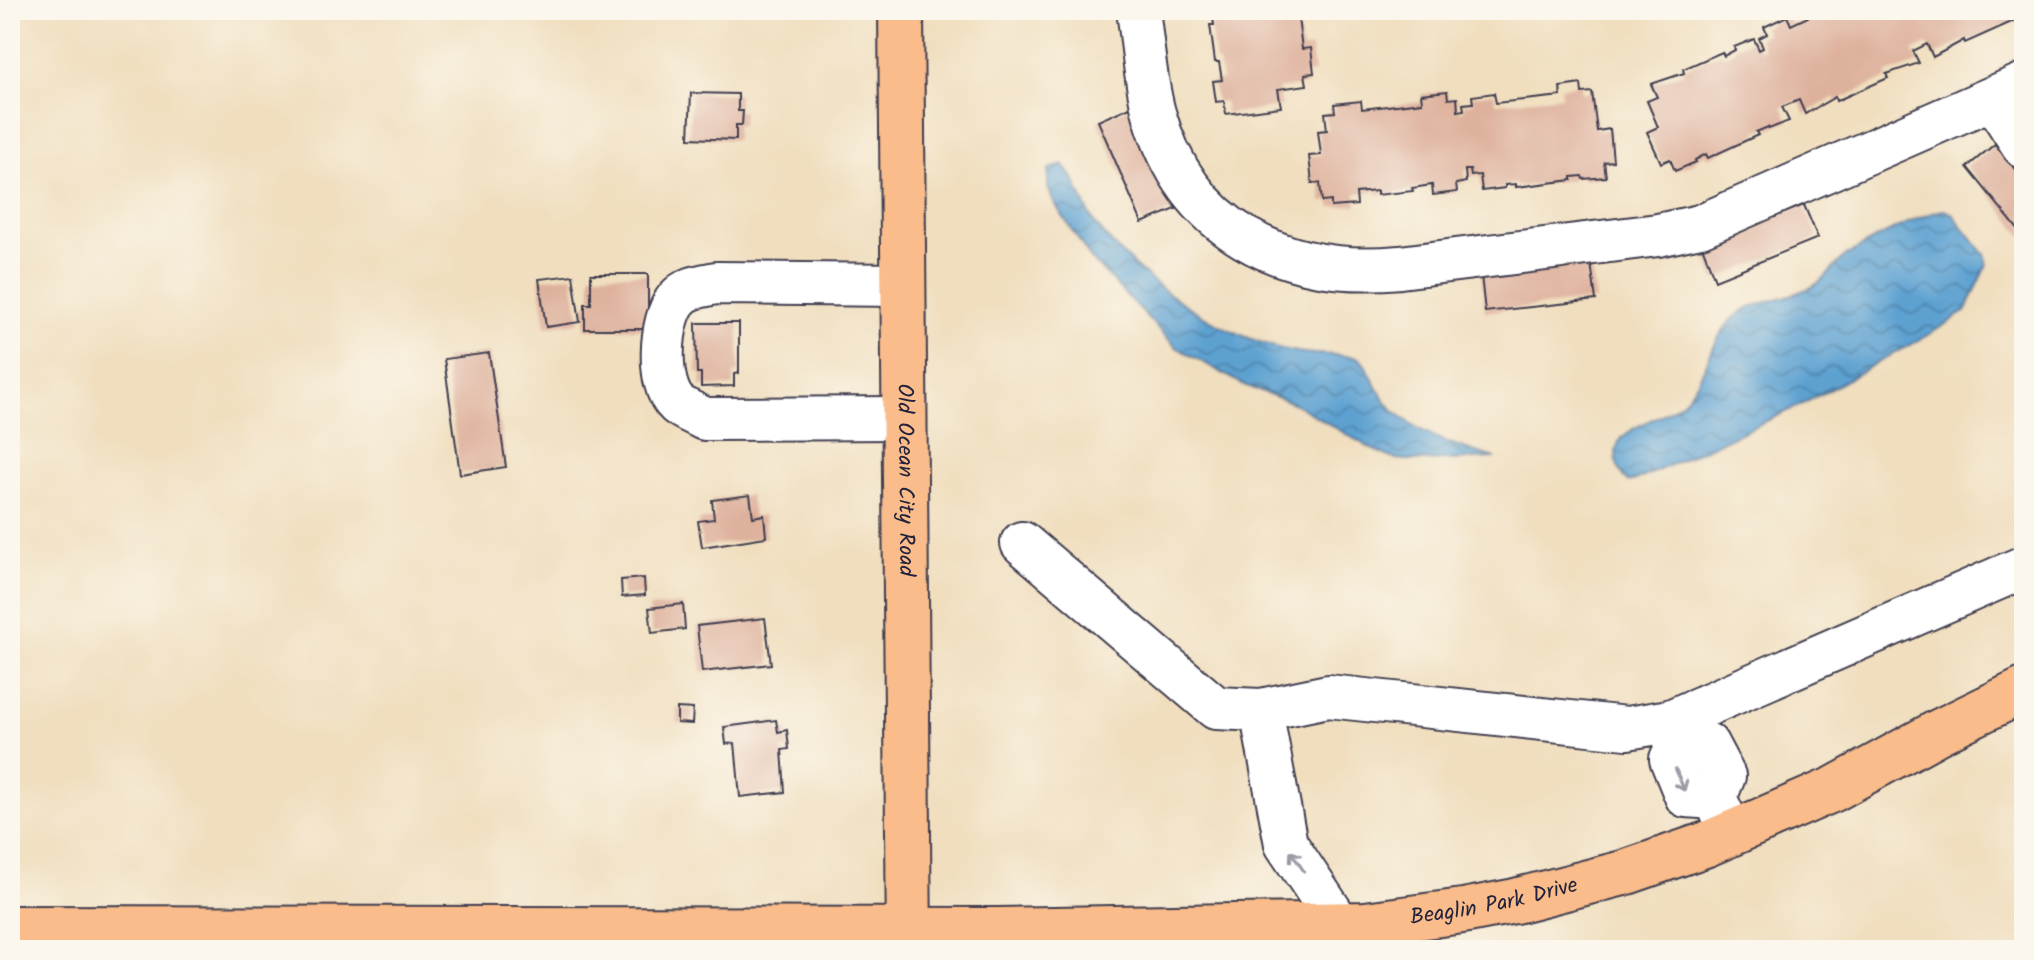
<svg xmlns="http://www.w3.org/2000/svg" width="2034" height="960" font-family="Kalam,sans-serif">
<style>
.water{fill:url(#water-waves);stroke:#406286;stroke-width:2}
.building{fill:#deb19c}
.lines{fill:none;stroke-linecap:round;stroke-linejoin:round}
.minor-casing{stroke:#413e4f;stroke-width:46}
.major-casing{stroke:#413e4f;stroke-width:48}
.minor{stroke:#fff;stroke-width:42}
.major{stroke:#f9bc8a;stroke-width:44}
.oneway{stroke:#9c9ca7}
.labels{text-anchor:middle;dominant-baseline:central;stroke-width:7;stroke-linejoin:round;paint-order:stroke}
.street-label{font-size:22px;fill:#22223b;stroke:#fbf7ec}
</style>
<defs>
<pattern id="water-waves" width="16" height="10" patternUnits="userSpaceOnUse" patternTransform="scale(2)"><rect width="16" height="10" fill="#5da1d1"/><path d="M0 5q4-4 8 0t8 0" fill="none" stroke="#4c83ab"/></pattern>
</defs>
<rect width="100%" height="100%" fill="#fbf7ec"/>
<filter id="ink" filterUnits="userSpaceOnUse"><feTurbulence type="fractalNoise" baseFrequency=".0125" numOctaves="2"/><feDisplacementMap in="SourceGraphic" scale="16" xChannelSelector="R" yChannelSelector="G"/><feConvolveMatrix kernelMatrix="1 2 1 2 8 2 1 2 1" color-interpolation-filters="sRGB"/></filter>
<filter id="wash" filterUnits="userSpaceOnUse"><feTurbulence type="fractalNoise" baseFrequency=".006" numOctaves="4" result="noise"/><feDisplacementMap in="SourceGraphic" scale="32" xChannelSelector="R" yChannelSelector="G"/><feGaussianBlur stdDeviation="1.8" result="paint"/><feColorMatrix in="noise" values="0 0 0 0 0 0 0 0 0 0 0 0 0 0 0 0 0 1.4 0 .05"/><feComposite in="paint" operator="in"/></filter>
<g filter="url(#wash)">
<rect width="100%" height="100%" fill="#f0debe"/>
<g class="water">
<path d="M 1063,165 C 1080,182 1083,210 1099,229 C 1146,285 1220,336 1292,351 C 1314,356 1338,353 1359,358 C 1371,369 1375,387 1385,400 C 1411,433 1457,447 1496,458 L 1420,461 L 1394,459 L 1372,449 L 1293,403 L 1244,385 L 1176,347 L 1091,259 L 1053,201 L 1048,187 L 1049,169 Z"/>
<path d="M 1944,210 L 1952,213 L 1986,256 L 1987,266 L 1965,312 L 1928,335 L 1799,406 L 1637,480 L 1629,482 C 1618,475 1613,457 1618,444 C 1627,425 1666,417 1683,401 C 1707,377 1711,338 1734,318 C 1756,300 1789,299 1813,286 C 1827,279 1833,266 1845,257 C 1864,244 1922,213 1944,210 Z"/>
</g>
<g id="blocks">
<g class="building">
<path d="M 1212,10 L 1297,10 L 1302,49 L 1311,48 L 1314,73 L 1305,74 L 1307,85 L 1278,89 L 1281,107 L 1226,114 L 1224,101 L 1216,102 L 1213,81 L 1222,80 L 1219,62 L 1215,62 L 1210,25 L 1214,25 Z"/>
<path d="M 1814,10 L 2024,10 L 2024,13 L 2014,17 L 2016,20 L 1965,43 L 1964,40 L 1933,57 L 1927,44 L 1913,51 L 1919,63 L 1886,74 L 1888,78 L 1836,101 L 1835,97 L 1805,114 L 1799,100 L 1782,107 L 1789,121 L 1769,129 L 1768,127 L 1756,132 L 1758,135 L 1708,158 L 1706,154 L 1695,160 L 1696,162 L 1675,171 L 1670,159 L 1661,163 L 1647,132 L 1658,127 L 1647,101 L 1657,97 L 1651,84 L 1684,73 L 1683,69 L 1722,52 L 1724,56 L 1735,50 L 1734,47 L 1754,39 L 1759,50 L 1763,48 L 1759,38 L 1767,34 L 1764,27 L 1787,16 L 1791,25 L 1808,17 L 1807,13 Z"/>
<path d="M 1581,84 L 1582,93 L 1592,92 L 1597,131 L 1610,129 L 1613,161 L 1604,162 L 1606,177 L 1583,179 L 1582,176 L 1572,177 L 1572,180 L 1516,187 L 1516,184 L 1505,185 L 1505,188 L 1482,191 L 1480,175 L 1471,176 L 1470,170 L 1465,170 L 1466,182 L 1456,184 L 1457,192 L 1433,195 L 1432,185 L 1412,188 L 1413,191 L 1377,195 L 1377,191 L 1356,193 L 1357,205 L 1331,207 L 1331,201 L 1322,202 L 1320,183 L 1312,183 L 1309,156 L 1321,155 L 1318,131 L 1327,130 L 1325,113 L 1335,112 L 1334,104 L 1361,101 L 1362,109 L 1422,102 L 1421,94 L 1447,91 L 1448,99 L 1457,98 L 1458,111 L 1464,110 L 1463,104 L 1473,103 L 1472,96 L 1494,93 L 1496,103 L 1561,96 L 1560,87 Z"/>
<path d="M 691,93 L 738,94 L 738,111 L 743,111 L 742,125 L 736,125 L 736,140 L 689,138 Z"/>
<path d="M 1132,106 L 1176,209 L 1142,223 L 1098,121 Z"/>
<path d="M 1995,144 L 2024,179 L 2024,237 L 1967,167 Z"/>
<path d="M 1804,205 L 1818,238 L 1715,280 L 1702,246 Z"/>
<path d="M 1591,263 L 1596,300 L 1485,312 L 1481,275 Z"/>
<path d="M 591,274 L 648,274 L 648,329 L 585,329 L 585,304 L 591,304 Z"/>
<path d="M 573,275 L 580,322 L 546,327 L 539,279 Z"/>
<path d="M 696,323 L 739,323 L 739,373 L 734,374 L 734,386 L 701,387 L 701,373 L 697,373 Z"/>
<path d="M 489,353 L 506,467 L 460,474 L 444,359 Z"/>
<path d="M 750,495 L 753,517 L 764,515 L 766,537 L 702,547 L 698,521 L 714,519 L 712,500 Z"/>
<path d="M 644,578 L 645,595 L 622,597 L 621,580 Z"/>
<path d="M 683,604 L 685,629 L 652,633 L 649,608 Z"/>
<path d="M 765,618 L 771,664 L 702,672 L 697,626 Z"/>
<path d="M 677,708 L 693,709 L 692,724 L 677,723 Z"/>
<path d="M 776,720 L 778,732 L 787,730 L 789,749 L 782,750 L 785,792 L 740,797 L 735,743 L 726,744 L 724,727 Z"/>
</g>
</g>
</g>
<g filter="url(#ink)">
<use href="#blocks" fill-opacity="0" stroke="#413e4f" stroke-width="2"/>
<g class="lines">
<g class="minor-casing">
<g id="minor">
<path d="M 1138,10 C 1143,44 1145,80 1154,113 C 1187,231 1284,278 1400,267 L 1658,235 L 1700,226 L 2024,84"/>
<path d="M 1993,99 L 2024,147"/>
<path d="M 903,285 L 716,283 C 702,286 687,287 677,299 C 660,319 656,385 677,404 C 684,410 696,414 704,419 L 903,418"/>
<path d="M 1022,543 L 1216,708 L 1261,710 L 1328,696 L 1627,728 L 1670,721 L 2024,567"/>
<path d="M 1261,710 L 1286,844 L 1340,925"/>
<path d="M 1670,721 L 1681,739 L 1707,744 L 1724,776 L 1715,798 L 1732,834"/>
<path d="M 1681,739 L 1671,759 L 1686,796 L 1715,798"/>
</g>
</g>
<g class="major-casing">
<g id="major">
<path id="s1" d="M 901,10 L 909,950"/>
<path id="s2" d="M 10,928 L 996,930 L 1365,924 L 1463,911 L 1515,901 L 1627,872 L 1707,844 L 1834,789 L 1940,731 L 2024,690"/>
</g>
</g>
<use href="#minor" class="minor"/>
<use href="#major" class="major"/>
</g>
<defs><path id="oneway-shaft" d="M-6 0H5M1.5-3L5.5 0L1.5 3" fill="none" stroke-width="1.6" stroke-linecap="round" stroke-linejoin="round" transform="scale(2)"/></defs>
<g class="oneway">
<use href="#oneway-shaft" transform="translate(1680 780) rotate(68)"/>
<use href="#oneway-shaft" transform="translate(1297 861) rotate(-124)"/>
</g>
</g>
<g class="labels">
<g class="street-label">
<text stroke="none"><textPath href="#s1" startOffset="470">Old Ocean City Road</textPath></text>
<text stroke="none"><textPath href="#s2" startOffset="1486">Beaglin Park Drive</textPath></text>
</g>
</g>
<rect width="2034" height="960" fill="none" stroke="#fbf7ec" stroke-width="40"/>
</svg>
